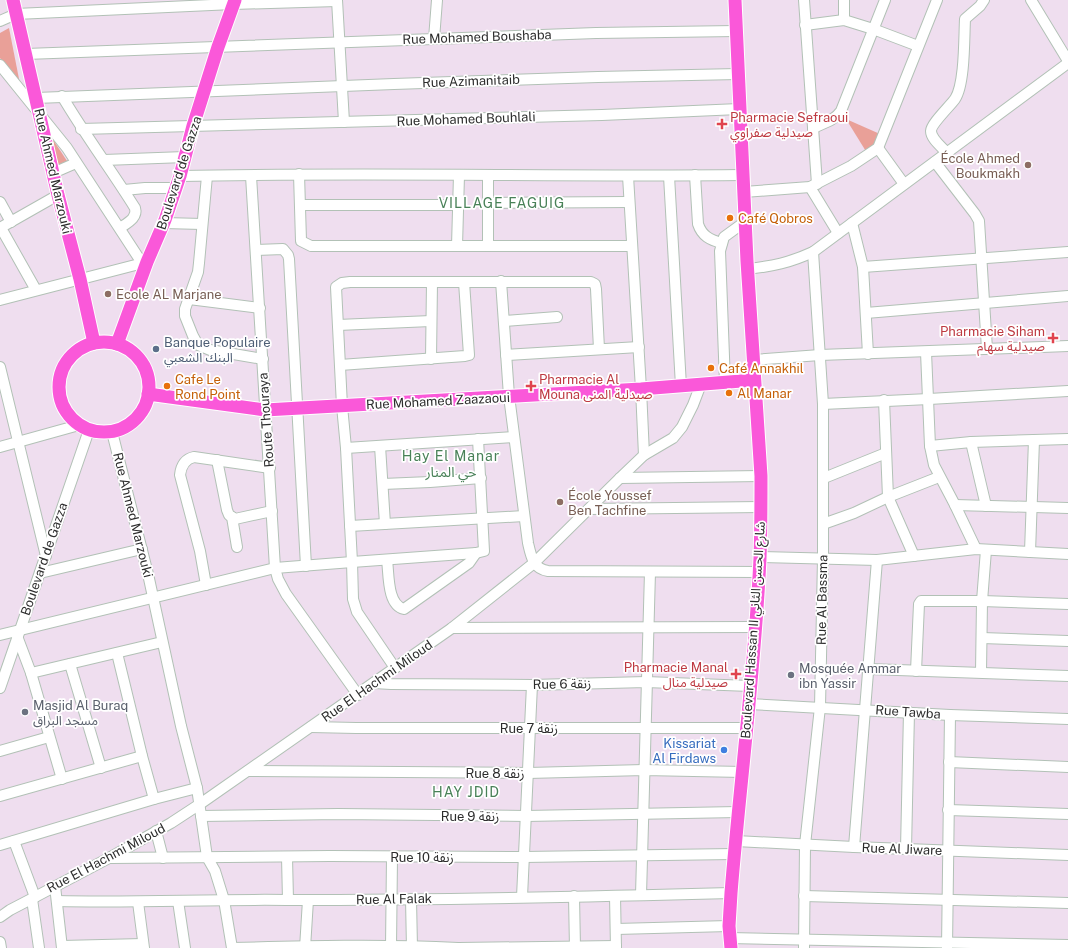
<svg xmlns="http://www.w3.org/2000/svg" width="1068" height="948" font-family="'Public Sans','Noto Sans Arabic',sans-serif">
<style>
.green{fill:#e9a098}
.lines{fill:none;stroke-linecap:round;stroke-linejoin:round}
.minor-casing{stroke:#b2c1b6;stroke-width:12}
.major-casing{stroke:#fff;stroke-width:15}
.minor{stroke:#fff;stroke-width:10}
.major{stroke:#fa58d9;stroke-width:13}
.health-dot{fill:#e0444e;stroke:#fff;stroke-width:1.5}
.education-dot{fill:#8d6e63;stroke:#fff;stroke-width:1.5}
.food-dot{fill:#e8710a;stroke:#fff;stroke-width:1.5}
.service-dot{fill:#5c6f8a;stroke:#fff;stroke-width:1.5}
.worship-dot{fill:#6b7280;stroke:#fff;stroke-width:1.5}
.shop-dot{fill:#3f7fe0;stroke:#fff;stroke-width:1.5}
.labels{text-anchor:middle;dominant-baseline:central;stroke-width:3.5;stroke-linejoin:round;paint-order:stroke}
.street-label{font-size:13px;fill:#2d2d2d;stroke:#fff}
.health-label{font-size:13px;fill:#be3a42;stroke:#fff;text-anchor:start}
.education-label{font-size:13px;fill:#785e54;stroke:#fff;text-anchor:start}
.food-label{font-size:13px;fill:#c56008;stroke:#fff;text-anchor:start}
.service-label{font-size:13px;fill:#4e5e75;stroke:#fff;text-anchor:start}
.worship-label{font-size:13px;fill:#5b616d;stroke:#fff;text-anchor:start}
.shop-label{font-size:13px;fill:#366cbe;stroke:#fff;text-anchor:end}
.neighbourhood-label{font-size:14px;letter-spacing:1px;fill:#498158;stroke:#fff}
</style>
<rect width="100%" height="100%" fill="#efdeef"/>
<g class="green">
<path d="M 9,28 L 20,84 L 0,58 L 0,33 Z"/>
<path d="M 846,119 L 880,134 L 877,146 L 867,153 Z"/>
<path d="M 52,138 L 67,161 L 55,171 Z"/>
</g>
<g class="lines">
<g class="minor-casing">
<g id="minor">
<path d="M 337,0 L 344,122"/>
<path d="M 804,0 L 817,184"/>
<path d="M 844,0 L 844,20"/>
<path d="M 1031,0 L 1068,61"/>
<path d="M 0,21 L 16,14 L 233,4 L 337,1"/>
<path d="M 805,25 L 844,20 L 873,29 L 918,46"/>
<path d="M 434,39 L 437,0"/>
<path d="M 26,54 L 596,33 L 736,31"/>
<path d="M 0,65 L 67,148 L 142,263"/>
<path d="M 62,96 C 85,135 112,171 135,208 C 138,218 127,223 120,228"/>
<path d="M 36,98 L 394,84 L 598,77 L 738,74"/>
<path d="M 813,128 C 824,123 834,121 841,111 L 885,0"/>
<path d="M 81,129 L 602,115 L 739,109"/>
<path d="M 878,148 L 904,184"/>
<path d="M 947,153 C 942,147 931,139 931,131 C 931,124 950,106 955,99 C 965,84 964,38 965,19 L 980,6 L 984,0"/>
<path d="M 104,160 L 185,157"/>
<path d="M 935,162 L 975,214 L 979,221 L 987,349"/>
<path d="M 53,173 L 76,163"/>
<path d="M 299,174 L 301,241 L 311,246 L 632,246"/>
<path d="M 488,175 L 488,246"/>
<path d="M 695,175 L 698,224 C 702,236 710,240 722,243"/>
<path d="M 180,176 C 368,172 556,177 743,175"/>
<path d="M 207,176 L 199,263 L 198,272 L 185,309 L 185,316 L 193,336 L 198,345 L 210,350 L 263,359"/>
<path d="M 251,176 L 275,568 L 278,579 L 286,594 L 358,695"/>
<path d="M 628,176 L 641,389 L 644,455"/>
<path d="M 669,176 L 681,386"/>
<path d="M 810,187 L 838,233"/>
<path d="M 124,190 L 145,188 L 176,188"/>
<path d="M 744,192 L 810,187 L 851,166 L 878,148 L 937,0"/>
<path d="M 0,202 L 11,222"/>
<path d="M 488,203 L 629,202"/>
<path d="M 300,205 L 458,205"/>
<path d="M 164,223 L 202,224"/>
<path d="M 852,223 L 863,267 L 868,354"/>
<path d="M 0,228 L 58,195"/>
<path d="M 1,228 L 36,290"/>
<path d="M 457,246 L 459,175"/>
<path d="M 256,250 L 283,249 L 288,255 L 289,259 L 306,566"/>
<path d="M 863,267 L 1068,252"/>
<path d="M 748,269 C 773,266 789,263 813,252 L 1068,63"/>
<path d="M 501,281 L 509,396 L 528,543 C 531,556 533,569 548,571 L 759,572"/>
<path d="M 189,299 L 260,308"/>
<path d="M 0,300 L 147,262"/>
<path d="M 866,313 L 1068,296"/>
<path d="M 504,321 L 557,317"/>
<path d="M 338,325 L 431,321"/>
<path d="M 926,352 L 930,446 L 934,465 L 955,505 L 976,549"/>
<path d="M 506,355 L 639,347"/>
<path d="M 431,359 L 432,282"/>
<path d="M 753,360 L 820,355 L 1068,346"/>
<path d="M 340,365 L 465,356 L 469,355 L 464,282"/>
<path d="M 0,367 L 46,556"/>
<path d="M 725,383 L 720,251 L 724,237 L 746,221"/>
<path d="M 884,400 L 888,497 L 914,556"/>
<path d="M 823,404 L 929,399 L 1068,391"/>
<path d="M 112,432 L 148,574 L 181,726 L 197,788 L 207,857 L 215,871 L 224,900 L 232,948"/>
<path d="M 971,442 L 986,506"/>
<path d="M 380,446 L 385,524"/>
<path d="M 930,446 L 971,442 L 1068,439"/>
<path d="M 0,447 L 79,425"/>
<path d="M 346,448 L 514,437"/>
<path d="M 217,460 L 227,510 L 229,515 L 235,519 L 272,511"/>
<path d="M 620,478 L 761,476"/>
<path d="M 824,478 L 886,453"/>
<path d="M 383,484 L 430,482 L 481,478"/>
<path d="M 955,505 L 1068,508"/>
<path d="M 589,509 L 761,507"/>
<path d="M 232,517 L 237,547"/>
<path d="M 823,524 L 854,513 L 888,497 L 939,477"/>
<path d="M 350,526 L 524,516"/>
<path d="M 1030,552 L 1034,440"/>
<path d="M 760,557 L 877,560 L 976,549 L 1068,554"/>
<path d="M 387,560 C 389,574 387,605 404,609 L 469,563 L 476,553"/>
<path d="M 40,573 L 142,549"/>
<path d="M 206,585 L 200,551 L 180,475 C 181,466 185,459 194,457 L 270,468"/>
<path d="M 452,628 L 755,627"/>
<path d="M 0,635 L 275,568 L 352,562 L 476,553 L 484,551 L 478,439"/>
<path d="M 17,636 L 31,673 L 62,779"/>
<path d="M 982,638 L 1068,641"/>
<path d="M 117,653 L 142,756 L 154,799"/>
<path d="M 70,664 L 101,768"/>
<path d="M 395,668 L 357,612 L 353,599 L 352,562 L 346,448 L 342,406 L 336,287 L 342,283 L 350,282 L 591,282 L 595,284 L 596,289 L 599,349"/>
<path d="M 869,669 L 1068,676"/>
<path d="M 916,671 L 919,604 L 921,601 L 982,601 L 1068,604"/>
<path d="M 981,672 L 982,601 L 986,550"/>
<path d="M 31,673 L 162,642"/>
<path d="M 374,683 L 391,684 L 532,685 L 646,682 L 750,686"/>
<path d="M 0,688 L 89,430"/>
<path d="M 749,704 L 950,715 L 1068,719"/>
<path d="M 311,727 L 356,728 L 746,728"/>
<path d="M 0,751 L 49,737"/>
<path d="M 949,762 L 1068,767"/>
<path d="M 248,771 L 528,773 L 644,770 L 743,772"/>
<path d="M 0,796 L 142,756"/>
<path d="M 948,810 L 1068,814"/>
<path d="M 201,816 L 338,814 L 526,816 L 738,812"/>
<path d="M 156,831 L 163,858"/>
<path d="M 14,841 L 35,897"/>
<path d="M 736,841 L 854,847 L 1068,855"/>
<path d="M 0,845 L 154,799 L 197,788"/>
<path d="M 854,847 L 877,560"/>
<path d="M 906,849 L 909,712"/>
<path d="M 287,857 L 288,900"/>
<path d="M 111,858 L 330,856 L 524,857 L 734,854"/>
<path d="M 55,886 L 62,948"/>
<path d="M 641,895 L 650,572"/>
<path d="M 574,896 L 575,948"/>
<path d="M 615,896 L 616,948"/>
<path d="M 804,896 L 1068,903"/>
<path d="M 522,897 L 532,685"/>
<path d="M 32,899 L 39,948"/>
<path d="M 411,899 L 412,948"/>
<path d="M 57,901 C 134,903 211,899 287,900 C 435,900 583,897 731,893"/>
<path d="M 178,901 L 185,948"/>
<path d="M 138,902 L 144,948"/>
<path d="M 0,917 L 10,910 L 35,897 L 109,858 L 171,823 L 200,804 L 452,628 L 534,563 L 620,478 L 644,455 L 673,438 L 682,427 L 693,405 L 701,384"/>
<path d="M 616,929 L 729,926"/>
<path d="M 729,938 L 1068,945"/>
<path d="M 0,942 L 1,948"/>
<path d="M 62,946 L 143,944"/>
<path d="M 391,947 L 392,857"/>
<path d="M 232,948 C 307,946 382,944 458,948"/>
<path d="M 305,948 L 308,900"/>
<path d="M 459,948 L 616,946"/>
<path d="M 804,948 L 805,845 L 820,707 L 823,558 L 823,404 L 813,252"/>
<path d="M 947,948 L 950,715"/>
</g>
</g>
<g class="major-casing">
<g id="major">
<path d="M 13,0 L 58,195 L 80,279 L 94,343"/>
<circle cx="104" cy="387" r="45"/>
<path d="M 117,344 L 147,262 L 165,220 L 180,176 L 193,126 L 218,47 L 235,0"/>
<path d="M 148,394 L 265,410 L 641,389 L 754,380"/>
<path d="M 731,948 L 729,926 L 731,893 C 740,782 755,670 760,558 C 761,531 761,503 761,476 L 747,261 L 735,0"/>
</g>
</g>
<use href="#minor" class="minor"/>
<use href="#major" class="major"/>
</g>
<g class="health-dot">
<path d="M720 118h4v4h4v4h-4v4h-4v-4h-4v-4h4z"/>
<path d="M1051 332h4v4h4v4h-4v4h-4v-4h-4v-4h4z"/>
<path d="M529 380h4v4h4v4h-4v4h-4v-4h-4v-4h4z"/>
<path d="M734 668h4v4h4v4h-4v4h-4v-4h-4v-4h4z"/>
</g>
<g class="education-dot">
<circle cx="1028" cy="165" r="4"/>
<circle cx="108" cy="294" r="4"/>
<circle cx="560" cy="502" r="4"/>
</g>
<g class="food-dot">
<circle cx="730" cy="218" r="4"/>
<circle cx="711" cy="368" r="4"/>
<circle cx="167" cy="386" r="4"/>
<circle cx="729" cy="393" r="4"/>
</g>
<circle class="service-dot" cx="156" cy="349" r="4"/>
<g class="worship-dot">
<circle cx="791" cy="675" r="4"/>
<circle cx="25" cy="712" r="4"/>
</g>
<circle class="shop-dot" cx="724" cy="750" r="4"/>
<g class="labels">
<g class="street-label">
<text transform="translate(477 37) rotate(-2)">Rue Mohamed Boushaba</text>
<text transform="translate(471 81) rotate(-2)">Rue Azimanitaib</text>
<text transform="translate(466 119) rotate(-2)">Rue Mohamed Bouhlali</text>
<text transform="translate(53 171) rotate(77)">Rue Ahmed Marzouki</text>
<text transform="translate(179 173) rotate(-72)">Boulevard de Gazza</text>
<text transform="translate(438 401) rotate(-3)">Rue Mohamed Zaazaoui</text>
<text transform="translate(266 420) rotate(-94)">Route Thouraya</text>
<text transform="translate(133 515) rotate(76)">Rue Ahmed Marzouki</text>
<text transform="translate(44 559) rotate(-71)">Boulevard de Gazza</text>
<text transform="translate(822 600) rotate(-89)">Rue Al Bassma</text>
<text transform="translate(753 630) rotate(-86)">Boulevard Hassan II شارع الحسن الثاني</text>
<text transform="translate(377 681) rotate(-35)">Rue El Hachmi Miloud</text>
<text transform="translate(562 684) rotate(-1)">Rue 6 زنقة</text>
<text transform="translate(908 712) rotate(4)">Rue Tawba</text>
<text x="529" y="728">Rue 7 زنقة</text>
<text x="495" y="773">Rue 8 زنقة</text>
<text x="470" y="816">Rue 9 زنقة</text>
<text transform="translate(902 849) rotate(2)">Rue Al Jiware</text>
<text x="422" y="857">Rue 10 زنقة</text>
<text transform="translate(106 858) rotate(-28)">Rue El Hachmi Miloud</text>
<text transform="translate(394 899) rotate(-1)">Rue Al Falak</text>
</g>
<g class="health-label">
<text x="730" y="117">Pharmacie Sefraoui<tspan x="730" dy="15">صيدلية صفراوي</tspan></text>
<text x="1045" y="331" text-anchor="end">Pharmacie Siham<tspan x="1045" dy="15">صيدلية سهام</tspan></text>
<text x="539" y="379">Pharmacie Al<tspan x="539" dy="15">Mouna صيدلية المنى</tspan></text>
<text x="728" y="667" text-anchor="end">Pharmacie Manal<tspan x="728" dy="15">صيدلية منال</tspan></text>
</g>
<g class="education-label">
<text x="1020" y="158" text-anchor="end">École Ahmed<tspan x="1020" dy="15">Boukmakh</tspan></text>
<text x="116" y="294">Ecole AL Marjane</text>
<text x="568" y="495">École Youssef<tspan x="568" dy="15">Ben Tachfine</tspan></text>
</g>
<g class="food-label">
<text x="738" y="218">Café Qobros</text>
<text x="719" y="368">Café Annakhil</text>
<text x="175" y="379">Cafe Le<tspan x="175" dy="15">Rond Point</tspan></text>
<text x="737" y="393">Al Manar</text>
</g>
<g class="service-label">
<text x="164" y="342">Banque Populaire<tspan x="164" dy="15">البنك الشعبي</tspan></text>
</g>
<g class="worship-label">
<text x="799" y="668">Mosquée Ammar<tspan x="799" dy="15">ibn Yassir</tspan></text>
<text x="33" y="705">Masjid Al Buraq<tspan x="33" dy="15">مسجد البراق</tspan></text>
</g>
<g class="shop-label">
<text x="716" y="743">Kissariat<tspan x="716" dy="15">Al Firdaws</tspan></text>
</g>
<g class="neighbourhood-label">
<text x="502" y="203">VILLAGE FAGUIG</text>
<text x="451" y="456">Hay El Manar<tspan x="451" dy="16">حي المنار</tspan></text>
<text x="466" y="792">HAY JDID</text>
</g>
</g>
</svg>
